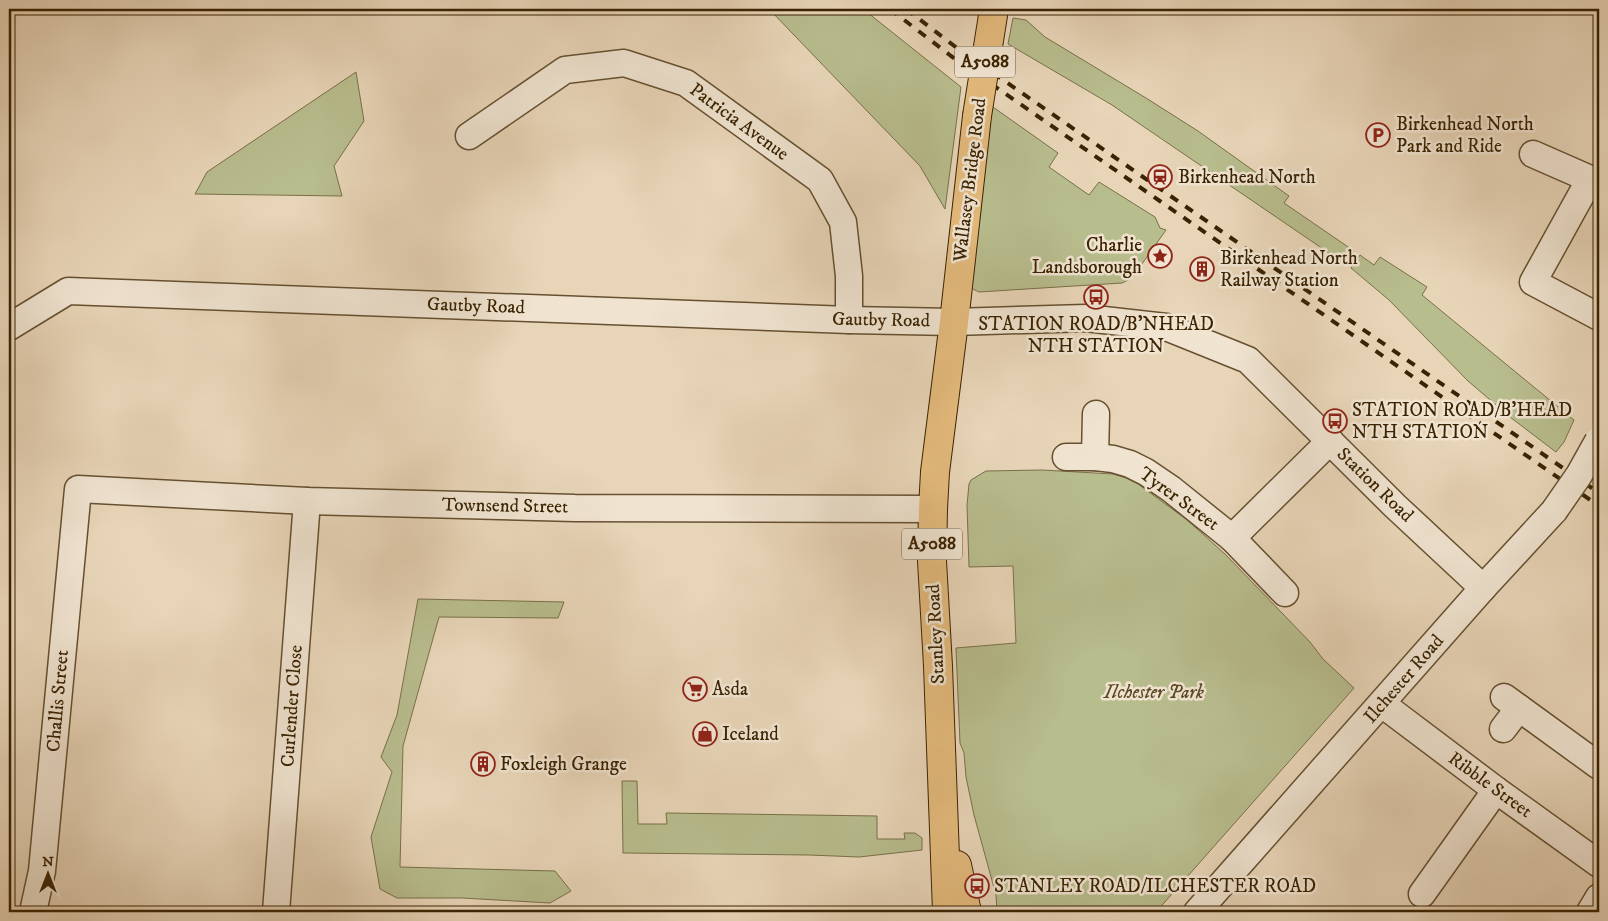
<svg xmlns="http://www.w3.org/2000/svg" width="1608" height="921" font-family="'IM FELL DW Pica',serif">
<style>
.green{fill:#b8bd8e;stroke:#797048}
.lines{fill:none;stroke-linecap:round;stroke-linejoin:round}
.minor-casing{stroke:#665030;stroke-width:29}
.major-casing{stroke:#3a2302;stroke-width:30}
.minor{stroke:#f0e4d1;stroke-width:26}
.major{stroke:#e4ba7c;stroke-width:28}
.rail{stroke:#3a2302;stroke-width:4;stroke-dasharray:9 9;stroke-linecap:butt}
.minor-bridge-casing{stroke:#665030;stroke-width:29;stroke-linecap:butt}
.major-bridge-casing{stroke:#3a2302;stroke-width:30;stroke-linecap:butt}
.minor-bridge{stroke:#f0e4d1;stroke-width:26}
.major-bridge{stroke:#e4ba7c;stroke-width:28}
.labels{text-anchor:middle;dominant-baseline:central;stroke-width:5;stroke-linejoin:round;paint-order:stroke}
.shield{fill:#f0e4d1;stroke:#715d40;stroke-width:1}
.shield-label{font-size:18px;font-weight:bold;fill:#3a2302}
.street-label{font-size:19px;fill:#3a2302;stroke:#f0e4d1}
.poi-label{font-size:19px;fill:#3a2302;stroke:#f0e4d1;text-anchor:start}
.park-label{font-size:19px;font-style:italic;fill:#5a4a25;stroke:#f0e4d1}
</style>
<rect width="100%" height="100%" fill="#e8d5b8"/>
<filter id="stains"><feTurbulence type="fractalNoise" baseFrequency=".004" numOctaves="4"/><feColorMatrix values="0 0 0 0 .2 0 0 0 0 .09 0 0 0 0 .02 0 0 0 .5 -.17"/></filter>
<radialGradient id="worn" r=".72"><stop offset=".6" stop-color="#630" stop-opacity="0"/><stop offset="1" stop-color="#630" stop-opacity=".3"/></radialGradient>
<g class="green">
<path d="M 769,9 L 863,9 L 961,87 L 945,209 L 920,166 Z"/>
<path d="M 1013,18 L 1026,20 L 1045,37 L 1146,98 L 1198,131 L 1289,196 L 1284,203 L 1354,251 L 1345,264 L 1112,105 L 1008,44 Z"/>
<path d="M 356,72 L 364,121 L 334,166 L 342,196 L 195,194 L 207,172 Z"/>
<path d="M 983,100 L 1058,153 L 1049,167 L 1089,195 L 1099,182 L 1155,217 L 1160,228 L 1166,230 L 1132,278 L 1122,283 L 979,292 L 971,288 Z"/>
<path d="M 1360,255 L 1374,265 L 1380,257 L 1427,287 L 1422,295 L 1574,420 L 1564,442 L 1556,452 L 1510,417 L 1468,381 L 1389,300 L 1351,268 Z"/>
<path d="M 1042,470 L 1113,474 L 1126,478 L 1138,484 L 1186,519 L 1225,554 L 1310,642 L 1323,659 L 1354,688 L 1156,912 L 997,912 L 996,895 L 974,815 L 966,777 L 964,753 L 960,743 L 956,648 L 1016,643 L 1013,566 L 969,567 L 967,505 L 969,484 L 971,480 L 986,471 Z"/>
<path d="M 418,599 L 564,602 L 558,618 L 439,617 L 403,746 L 400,867 L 555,871 L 571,891 L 550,903 L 462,898 L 397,898 L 380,889 L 371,837 L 392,772 L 381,757 L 397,715 Z"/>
<path d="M 622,781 L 637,781 L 638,824 L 667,824 L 666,813 L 877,816 L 877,839 L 905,839 L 904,833 L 915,833 L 922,838 L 922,850 L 859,857 L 809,855 L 623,853 Z"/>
</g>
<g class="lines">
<g class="minor-casing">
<g id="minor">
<path d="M 469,136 L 565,70 L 624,63 L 686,83 L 820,180 L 843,222 L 849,276 L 849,320"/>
<path d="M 1533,154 L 1590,179 L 1533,282 L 1599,317"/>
<path d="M 9,327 L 68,291 L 849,320 L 954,322 L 1086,318 L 1166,327 L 1248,360 L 1395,506 L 1483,588"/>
<path d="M 1066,457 L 1095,457 L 1113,459 L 1130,464 L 1146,472 L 1171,489 L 1232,538 L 1285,593"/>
<path d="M 1095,457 L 1096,414"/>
<path d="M 1232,538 L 1330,441"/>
<path d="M 1504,697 L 1599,766"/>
<path d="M 1382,704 L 1496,790 L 1599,864"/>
<path d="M 1503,729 L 1519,708"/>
<path d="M 1422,894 L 1496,790"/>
<path d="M 33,912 L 42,871 L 78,489 L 307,501 L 575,508 L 933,509"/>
<path d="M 276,912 L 307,501"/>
<path d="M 1197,912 L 1483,588 L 1554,511"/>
<path d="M 1590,912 L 1599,897"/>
</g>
</g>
<g class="major-casing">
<g id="major">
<path d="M 957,865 L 967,912"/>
<path d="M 947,912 L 938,666 L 932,561 L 933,509 L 935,472 L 954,322 L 977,116"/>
</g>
</g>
<use href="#minor" class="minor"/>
<use href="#major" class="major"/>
<g class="rail">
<path d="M 890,9 L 951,56 L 1599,506"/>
<path d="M 906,9 L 957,48 L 1599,493"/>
</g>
<g class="minor-bridge-casing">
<path id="minor-bridge" d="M 1554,511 L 1579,475 L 1598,441"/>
</g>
<g class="major-bridge-casing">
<path id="major-bridge" d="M 977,116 L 994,9"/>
</g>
<use href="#minor-bridge" class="minor-bridge"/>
<use href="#major-bridge" class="major-bridge"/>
</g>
<defs>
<g id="parking-ring" transform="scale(1.25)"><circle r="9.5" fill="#f0e4d1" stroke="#8f2418" stroke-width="1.5"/><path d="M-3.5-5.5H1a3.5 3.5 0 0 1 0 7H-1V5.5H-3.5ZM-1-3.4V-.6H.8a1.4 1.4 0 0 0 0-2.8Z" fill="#8f2418"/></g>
<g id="station-ring" transform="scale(1.25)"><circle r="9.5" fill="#f0e4d1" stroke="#8f2418" stroke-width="1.5"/><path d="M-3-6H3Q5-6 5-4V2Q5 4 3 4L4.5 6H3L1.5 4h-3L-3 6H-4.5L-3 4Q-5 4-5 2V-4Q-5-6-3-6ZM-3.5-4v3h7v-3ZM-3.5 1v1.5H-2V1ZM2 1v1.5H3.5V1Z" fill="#8f2418"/></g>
<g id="sight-ring" transform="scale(1.25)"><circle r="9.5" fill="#f0e4d1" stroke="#8f2418" stroke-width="1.5"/><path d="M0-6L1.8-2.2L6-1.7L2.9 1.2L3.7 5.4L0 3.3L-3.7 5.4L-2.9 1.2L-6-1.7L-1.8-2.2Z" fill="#8f2418"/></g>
<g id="building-ring" transform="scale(1.25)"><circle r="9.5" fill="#f0e4d1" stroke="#8f2418" stroke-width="1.5"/><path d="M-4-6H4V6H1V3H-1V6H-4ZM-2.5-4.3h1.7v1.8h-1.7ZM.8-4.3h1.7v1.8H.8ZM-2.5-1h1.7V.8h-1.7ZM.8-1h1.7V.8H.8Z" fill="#8f2418"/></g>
<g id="bus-ring" transform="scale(1.25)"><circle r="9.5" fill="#f0e4d1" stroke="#8f2418" stroke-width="1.5"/><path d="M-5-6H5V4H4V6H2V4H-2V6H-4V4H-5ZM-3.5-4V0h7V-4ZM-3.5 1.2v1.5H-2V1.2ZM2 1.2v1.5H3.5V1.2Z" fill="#8f2418"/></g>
<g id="supermarket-ring" transform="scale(1.25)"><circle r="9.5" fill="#f0e4d1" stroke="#8f2418" stroke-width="1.5"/><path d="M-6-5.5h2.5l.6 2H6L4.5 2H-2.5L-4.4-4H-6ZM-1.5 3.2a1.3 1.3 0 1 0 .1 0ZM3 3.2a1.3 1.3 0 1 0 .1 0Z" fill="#8f2418"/></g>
<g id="shop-ring" transform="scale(1.25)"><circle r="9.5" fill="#f0e4d1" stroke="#8f2418" stroke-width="1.5"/><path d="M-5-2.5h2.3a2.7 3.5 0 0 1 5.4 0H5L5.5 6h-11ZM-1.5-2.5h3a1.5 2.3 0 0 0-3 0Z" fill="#8f2418"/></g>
</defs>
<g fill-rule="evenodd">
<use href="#parking-ring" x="1378" y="135"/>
<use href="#station-ring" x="1160" y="177"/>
<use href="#sight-ring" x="1160" y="256"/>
<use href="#building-ring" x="1202" y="269"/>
<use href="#bus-ring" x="1096" y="297"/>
<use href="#bus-ring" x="1335" y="421"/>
<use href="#supermarket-ring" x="695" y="689"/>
<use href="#shop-ring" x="705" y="734"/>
<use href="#building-ring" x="483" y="764"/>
<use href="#bus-ring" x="977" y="886"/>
</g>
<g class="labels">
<g class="shield">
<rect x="955" y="46.5" width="60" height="31" rx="4"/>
<rect x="902" y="528.5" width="60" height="31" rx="4"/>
</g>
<g class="shield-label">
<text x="985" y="62">A5088</text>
<text x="932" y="544">A5088</text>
</g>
<g class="street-label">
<text transform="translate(739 122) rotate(36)">Patricia Avenue</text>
<text transform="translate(970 180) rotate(-83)">Wallasey Bridge Road</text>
<text transform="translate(476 306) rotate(2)">Gautby Road</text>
<text transform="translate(881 320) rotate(1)">Gautby Road</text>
<text transform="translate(1375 485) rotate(44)">Station Road</text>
<text transform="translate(1179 499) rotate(36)">Tyrer Street</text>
<text transform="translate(505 506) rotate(1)">Townsend Street</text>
<text transform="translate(936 634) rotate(-93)">Stanley Road</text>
<text transform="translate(1404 679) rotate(-49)">Ilchester Road</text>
<text transform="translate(58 701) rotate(-85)">Challis Street</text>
<text transform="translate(292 706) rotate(-86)">Curlender Close</text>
<text transform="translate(1490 785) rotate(36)">Ribble Street</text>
</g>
<g class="poi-label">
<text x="1396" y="124">Birkenhead North<tspan x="1396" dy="22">Park and Ride</tspan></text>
<text x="1178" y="177">Birkenhead North</text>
<text x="1142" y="245" text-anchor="end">Charlie<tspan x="1142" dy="22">Landsborough</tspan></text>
<text x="1220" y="258">Birkenhead North<tspan x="1220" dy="22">Railway Station</tspan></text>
<text x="1096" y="324" text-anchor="middle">STATION ROAD/B'NHEAD<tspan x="1096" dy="22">NTH STATION</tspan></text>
<text x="1352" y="410">STATION ROAD/B'HEAD<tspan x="1352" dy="22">NTH STATION</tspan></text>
<text x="712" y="689">Asda</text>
<text x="722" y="734">Iceland</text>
<text x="500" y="764">Foxleigh Grange</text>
<text x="994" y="886">STANLEY ROAD/ILCHESTER ROAD</text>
</g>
<g class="park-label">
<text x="1154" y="692">Ilchester Park</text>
</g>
</g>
<rect width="1608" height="921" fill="none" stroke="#e8d5b8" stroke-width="30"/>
<rect x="10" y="10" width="1588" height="901" fill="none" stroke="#3a2302" stroke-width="2.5"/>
<rect x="15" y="15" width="1578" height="891" fill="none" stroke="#3a2302"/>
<g transform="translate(48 874)" stroke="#f0e4d1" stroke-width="4" paint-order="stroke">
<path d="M0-4L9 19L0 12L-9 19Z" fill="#3a2302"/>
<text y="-8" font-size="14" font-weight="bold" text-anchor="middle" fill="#3a2302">N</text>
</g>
<rect width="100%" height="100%" filter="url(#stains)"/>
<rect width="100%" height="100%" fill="url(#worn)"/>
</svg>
